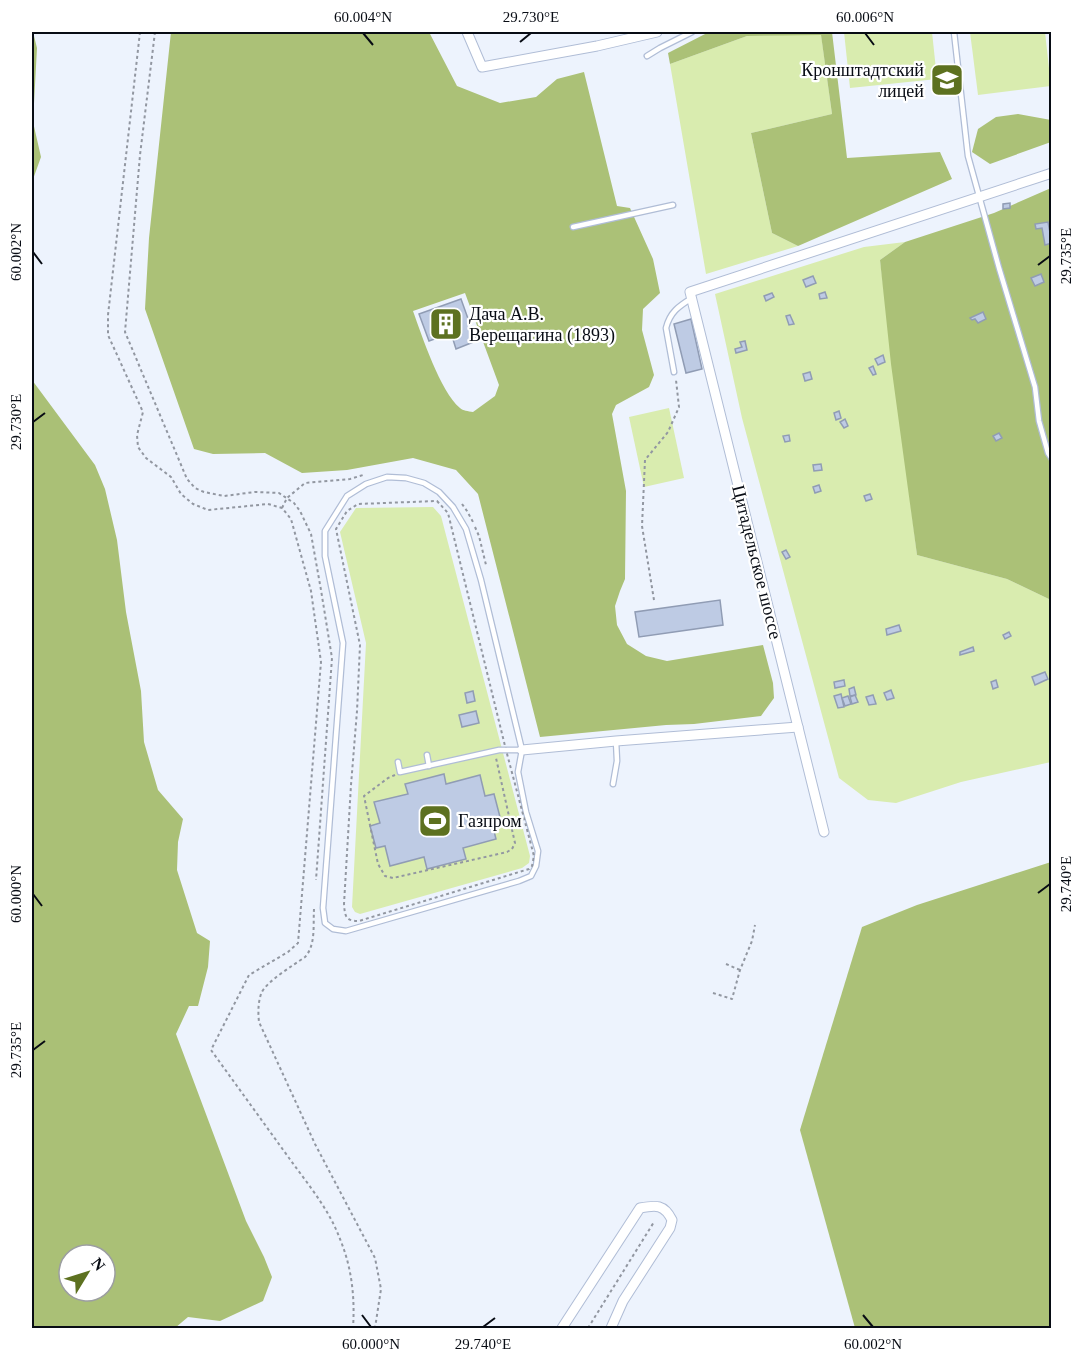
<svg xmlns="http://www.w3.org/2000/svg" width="1083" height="1360" font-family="'Times New Roman',serif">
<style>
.green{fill:#d9ecaf}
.forest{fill:#abc177;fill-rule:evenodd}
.water{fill:#aac076;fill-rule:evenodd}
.building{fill:#becbe4;stroke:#909cb4;stroke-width:1.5}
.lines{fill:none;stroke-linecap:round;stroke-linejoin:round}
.lane-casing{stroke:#b0bdd6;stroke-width:7}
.street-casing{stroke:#b0bdd6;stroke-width:11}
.path{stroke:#9297a1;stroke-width:2;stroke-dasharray:3 3;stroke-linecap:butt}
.lane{stroke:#fff;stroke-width:4.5}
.street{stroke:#fff;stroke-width:9}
.ticks{fill:none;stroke:#080c14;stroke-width:2}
.labels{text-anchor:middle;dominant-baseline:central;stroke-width:4.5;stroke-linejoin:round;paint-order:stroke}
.poi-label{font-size:18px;fill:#080c14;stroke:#fff;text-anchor:start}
.street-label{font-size:18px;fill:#080c14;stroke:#fff}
.neatline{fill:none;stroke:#080c14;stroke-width:2}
.ticks-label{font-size:15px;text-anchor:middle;fill:#080c14}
</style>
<rect width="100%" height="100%" fill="#edf3fd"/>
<g class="green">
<path d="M 844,32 L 932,32 L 937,79 L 850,88 Z"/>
<path d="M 970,32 L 1045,32 L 1051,86 L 978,95 Z"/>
<path d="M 821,34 L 832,114 L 751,133 L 772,233 L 798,246 L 706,274 L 670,64 L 747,36 Z"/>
<path d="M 905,242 L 880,260 L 917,555 L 1007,579 L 1051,600 L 1051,762 L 961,782 L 896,803 L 868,800 L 839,778 L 742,418 L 715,294 L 864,247 Z"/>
<path d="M 669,408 L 684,478 L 644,487 L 629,417 Z"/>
<path d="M 433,507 L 441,516 L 530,856 L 529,863 L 522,868 L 360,914 L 355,912 L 352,907 L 366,643 L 340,532 L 356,508 Z"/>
</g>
<g class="forest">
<path d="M 171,32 L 429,32 L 457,86 L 500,103 L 536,97 L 557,79 L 584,72 L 617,206 L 630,208 L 653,259 L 660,293 L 643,309 L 642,330 L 654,375 L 649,387 L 616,405 L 612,414 L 626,491 L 625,579 L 620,591 L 615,606 L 617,625 L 627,644 L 646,656 L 667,661 L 763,645 L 773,683 L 774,698 L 761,716 L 694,724 L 666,725 L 540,737 L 478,494 L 456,470 L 413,458 L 347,470 L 302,473 L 265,453 L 213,454 L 194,449 L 145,309 L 149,238 ZM 465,293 L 499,385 L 495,396 L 473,412 C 468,411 463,411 460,408 C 440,391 422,336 413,311 Z"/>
<path d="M 709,32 L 832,32 L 847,158 L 940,152 L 952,179 L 798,246 L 772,233 L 751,133 L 832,114 L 821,35 L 747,36 L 670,64 L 668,53 Z"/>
<path d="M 1018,114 L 1051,120 L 1051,142 L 990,164 L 972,152 L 978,129 L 996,117 Z"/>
<path d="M 1051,188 L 1051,600 L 1007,579 L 917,555 L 891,364 L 880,260 L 905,242 L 994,213 Z"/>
<path d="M 1051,862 L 1051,1328 L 855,1328 L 800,1130 L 862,927 L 917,905 Z"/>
</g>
<g class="water">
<path d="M 32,32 L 33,32 L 37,48 L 33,122 L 41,157 L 32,182 L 32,212 Z"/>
<path d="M 32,380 L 95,465 L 105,489 L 117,540 L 126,612 L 141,691 L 144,742 L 158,790 L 183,819 L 178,842 L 177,870 L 197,933 L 210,941 L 208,967 L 198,1006 L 189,1006 L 176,1034 L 246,1221 L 264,1257 L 272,1277 L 263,1301 L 220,1321 L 188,1317 L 175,1328 L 32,1328 ZM 69,1255 L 105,1255 L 105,1291 L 69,1291 Z"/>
</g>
<g class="building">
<path d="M 1010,203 L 1010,208 L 1003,209 L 1003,204 Z"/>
<path d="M 1048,222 L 1052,243 L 1045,245 L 1042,228 L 1036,229 L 1035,224 Z"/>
<path d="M 1041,274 L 1044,282 L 1035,286 L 1031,278 Z"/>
<path d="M 813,276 L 816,283 L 806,287 L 803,280 Z"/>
<path d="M 825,292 L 827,298 L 820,299 L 819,294 Z"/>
<path d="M 772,293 L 774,297 L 766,301 L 764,296 Z"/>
<path d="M 461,299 L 476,341 L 456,349 L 451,333 L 429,341 L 419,314 Z"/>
<path d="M 983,312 L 986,319 L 978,323 L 975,319 L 972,320 L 970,318 Z"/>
<path d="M 790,315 L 794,324 L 789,325 L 786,316 Z"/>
<path d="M 691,319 L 702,369 L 686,373 L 674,324 Z"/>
<path d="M 745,341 L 747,350 L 736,353 L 735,349 L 742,347 L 740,342 Z"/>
<path d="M 883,355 L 885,362 L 878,365 L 875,359 Z"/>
<path d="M 873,366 L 876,374 L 873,375 L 869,368 Z"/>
<path d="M 810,372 L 812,379 L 805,381 L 803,374 Z"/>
<path d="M 839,411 L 841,418 L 836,420 L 834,413 Z"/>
<path d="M 845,419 L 848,426 L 844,428 L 840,422 Z"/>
<path d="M 999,433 L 1002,438 L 996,441 L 993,436 Z"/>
<path d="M 789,435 L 790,441 L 785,442 L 783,436 Z"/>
<path d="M 821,464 L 822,470 L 814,471 L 813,465 Z"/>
<path d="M 819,485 L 821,491 L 815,493 L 813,487 Z"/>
<path d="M 870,494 L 872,499 L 866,501 L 864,496 Z"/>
<path d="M 786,550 L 790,557 L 786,559 L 782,552 Z"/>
<path d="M 720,600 L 723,625 L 639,637 L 635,612 Z"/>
<path d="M 899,625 L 901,631 L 887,635 L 886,629 Z"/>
<path d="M 1009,632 L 1011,636 L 1005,639 L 1003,635 Z"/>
<path d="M 973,647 L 974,651 L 960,655 L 960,652 Z"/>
<path d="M 1045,672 L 1048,679 L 1035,685 L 1032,677 Z"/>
<path d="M 844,680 L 845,686 L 835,688 L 834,682 Z"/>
<path d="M 996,680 L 998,687 L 993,689 L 991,682 Z"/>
<path d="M 854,687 L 856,695 L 850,696 L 849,689 Z"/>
<path d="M 891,690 L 894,698 L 887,700 L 884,693 Z"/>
<path d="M 473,691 L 475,701 L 467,703 L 465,693 Z"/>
<path d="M 841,694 L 844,707 L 838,708 L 834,696 Z"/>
<path d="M 855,695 L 858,702 L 852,704 L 850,697 Z"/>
<path d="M 873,695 L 876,704 L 869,705 L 866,697 Z"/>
<path d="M 848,696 L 851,704 L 845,706 L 842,698 Z"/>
<path d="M 476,711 L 479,723 L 462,727 L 459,715 Z"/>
<path d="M 444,774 L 446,784 L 480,775 L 485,796 L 494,794 L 500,817 L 491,819 L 496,839 L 463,848 L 466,859 L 427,869 L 424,857 L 390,866 L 385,846 L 376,848 L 370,826 L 380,823 L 374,802 L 408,794 L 405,784 Z"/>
</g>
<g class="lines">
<g class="lane-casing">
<g id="lane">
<path d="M 954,32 L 968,156 L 999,268 L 1035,387 L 1039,421 L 1048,453 L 1052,459"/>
<path d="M 647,56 L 660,48 L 692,32"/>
<path d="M 573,227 L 673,205"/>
<path d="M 674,372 L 666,328 C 670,312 679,306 692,298"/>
<path d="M 387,477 L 406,478 L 424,483 L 439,492 L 453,507 L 466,529 L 481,580 L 522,750 L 518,772 L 526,812 L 538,851 L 536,866 L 531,876 L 519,881 L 346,931 L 333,929 L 325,923 L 323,908 L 343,643 L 325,556 L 325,531 L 347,496 L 366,484 Z"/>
<path d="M 427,755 L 429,766"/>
<path d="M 398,762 L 400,772 L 499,750 L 522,750"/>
<path d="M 613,784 L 617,761 L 616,741"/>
</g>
</g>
<g class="street-casing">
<g id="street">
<path d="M 467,32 L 482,67 L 597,46 L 657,32"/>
<path d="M 522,750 L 616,741 L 798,727"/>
<path d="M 824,832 L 690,292 L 1052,173"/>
<path d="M 562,1328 L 640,1208 C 656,1205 664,1204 672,1220 L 670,1228 L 623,1301 L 611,1328"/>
</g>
</g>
<g class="path">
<path d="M 140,32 L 108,315 L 108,335 L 143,412 L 137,435 L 138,447 L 146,458 L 171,477 L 181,494 L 193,504 L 208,510 L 268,504 L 282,508 L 291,519 L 311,591 L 321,662 L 298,943 L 288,952 L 249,975 L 211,1050 C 237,1086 263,1122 289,1158 C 307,1183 329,1209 340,1239 C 352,1268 355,1298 353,1328"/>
<path d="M 155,32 L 140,155 L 125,332 L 187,479 L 195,488 L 204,492 L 224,496 L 255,492 L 279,493 L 294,503 L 300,511 L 311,534 L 321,590 L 332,658 L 316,880"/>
<path d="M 437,501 L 448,513 L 506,750 L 534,856 L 532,866 L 529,869 L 359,921 C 345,921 345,916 344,904 L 351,785 L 357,711 L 360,645 L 336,529 L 347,511 L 358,504 Z"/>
<path d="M 462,504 L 467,511 L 473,522"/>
<path d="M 282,508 L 287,498 L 305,483 L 350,479 L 363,475"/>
<path d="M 475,527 L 479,536 L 486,565"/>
<path d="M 654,600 L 642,526 L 645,460 L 668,432 L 679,407 L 676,380"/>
<path d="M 395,775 L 388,778 L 364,796 L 378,864 L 385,876 L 393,878 L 507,852 L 512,849 L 515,843 L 496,758"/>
<path d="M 314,909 C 313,925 316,945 305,957 C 294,965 265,982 261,994 C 258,1003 258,1013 259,1022 L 315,1144 L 375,1258 L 381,1289 L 375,1328"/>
<path d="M 726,964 L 740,970"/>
<path d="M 713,993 L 732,999 L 740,970 L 752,941 L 755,925"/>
<path d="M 588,1328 L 654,1222"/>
</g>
<use href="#lane" class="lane"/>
<use href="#street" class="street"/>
</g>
<path class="ticks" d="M 363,33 L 373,45M 865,33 L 874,45M 520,42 L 531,33M 33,252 L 42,264M 1038,265 L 1050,256M 33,422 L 45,413M 1038,893 L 1050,884M 33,894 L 42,906M 33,1050 L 45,1041M 362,1315 L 371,1327M 863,1315 L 873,1327M 483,1327 L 495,1318"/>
<defs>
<g id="university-square" transform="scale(1.725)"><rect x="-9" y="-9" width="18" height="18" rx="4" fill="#5d7120" stroke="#fff"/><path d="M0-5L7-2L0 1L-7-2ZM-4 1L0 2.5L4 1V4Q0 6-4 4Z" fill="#fff"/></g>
<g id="building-square" transform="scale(1.725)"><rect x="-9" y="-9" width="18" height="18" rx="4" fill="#5d7120" stroke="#fff"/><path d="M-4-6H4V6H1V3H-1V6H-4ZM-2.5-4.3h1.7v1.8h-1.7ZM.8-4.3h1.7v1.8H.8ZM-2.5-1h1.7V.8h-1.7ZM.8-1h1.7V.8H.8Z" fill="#fff"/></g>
<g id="stadium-square" transform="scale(1.725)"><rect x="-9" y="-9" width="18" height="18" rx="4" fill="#5d7120" stroke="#fff"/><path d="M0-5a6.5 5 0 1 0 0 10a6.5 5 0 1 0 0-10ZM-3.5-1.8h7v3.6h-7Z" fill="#fff"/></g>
</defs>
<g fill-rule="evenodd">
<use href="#university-square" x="947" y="80"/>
<use href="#building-square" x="446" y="324"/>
<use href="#stadium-square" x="435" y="821"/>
</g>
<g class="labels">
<g class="poi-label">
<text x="924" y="70" text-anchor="end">Кронштадтский<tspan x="924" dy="21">лицей</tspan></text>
<text x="469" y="314">Дача А.В.<tspan x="469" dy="21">Верещагина (1893)</tspan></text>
<text x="458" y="821">Газпром</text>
</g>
<g class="street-label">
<text transform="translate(757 562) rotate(76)">Цитадельское шоссе</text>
</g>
</g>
<rect width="1083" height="1360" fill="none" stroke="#ffffff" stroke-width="66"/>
<g transform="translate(87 1273) rotate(52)"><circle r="28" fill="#ffffff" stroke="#9c9ea1" stroke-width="1.5"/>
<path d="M0-4.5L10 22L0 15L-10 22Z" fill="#5d7120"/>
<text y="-9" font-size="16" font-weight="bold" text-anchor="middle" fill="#080c14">N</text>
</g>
<rect x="33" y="33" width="1017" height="1294" class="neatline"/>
<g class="ticks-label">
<text x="363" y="22">60.004°N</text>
<text x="531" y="22">29.730°E</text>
<text x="865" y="22">60.006°N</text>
<text transform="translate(16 252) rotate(-90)" y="5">60.002°N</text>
<text transform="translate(1066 256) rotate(-90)" y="5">29.735°E</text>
<text transform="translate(16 422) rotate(-90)" y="5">29.730°E</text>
<text transform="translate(1066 884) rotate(-90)" y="5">29.740°E</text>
<text transform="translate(16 894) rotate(-90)" y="5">60.000°N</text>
<text transform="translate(16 1050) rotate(-90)" y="5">29.735°E</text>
<text x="371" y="1349">60.000°N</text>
<text x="483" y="1349">29.740°E</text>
<text x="873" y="1349">60.002°N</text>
</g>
</svg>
